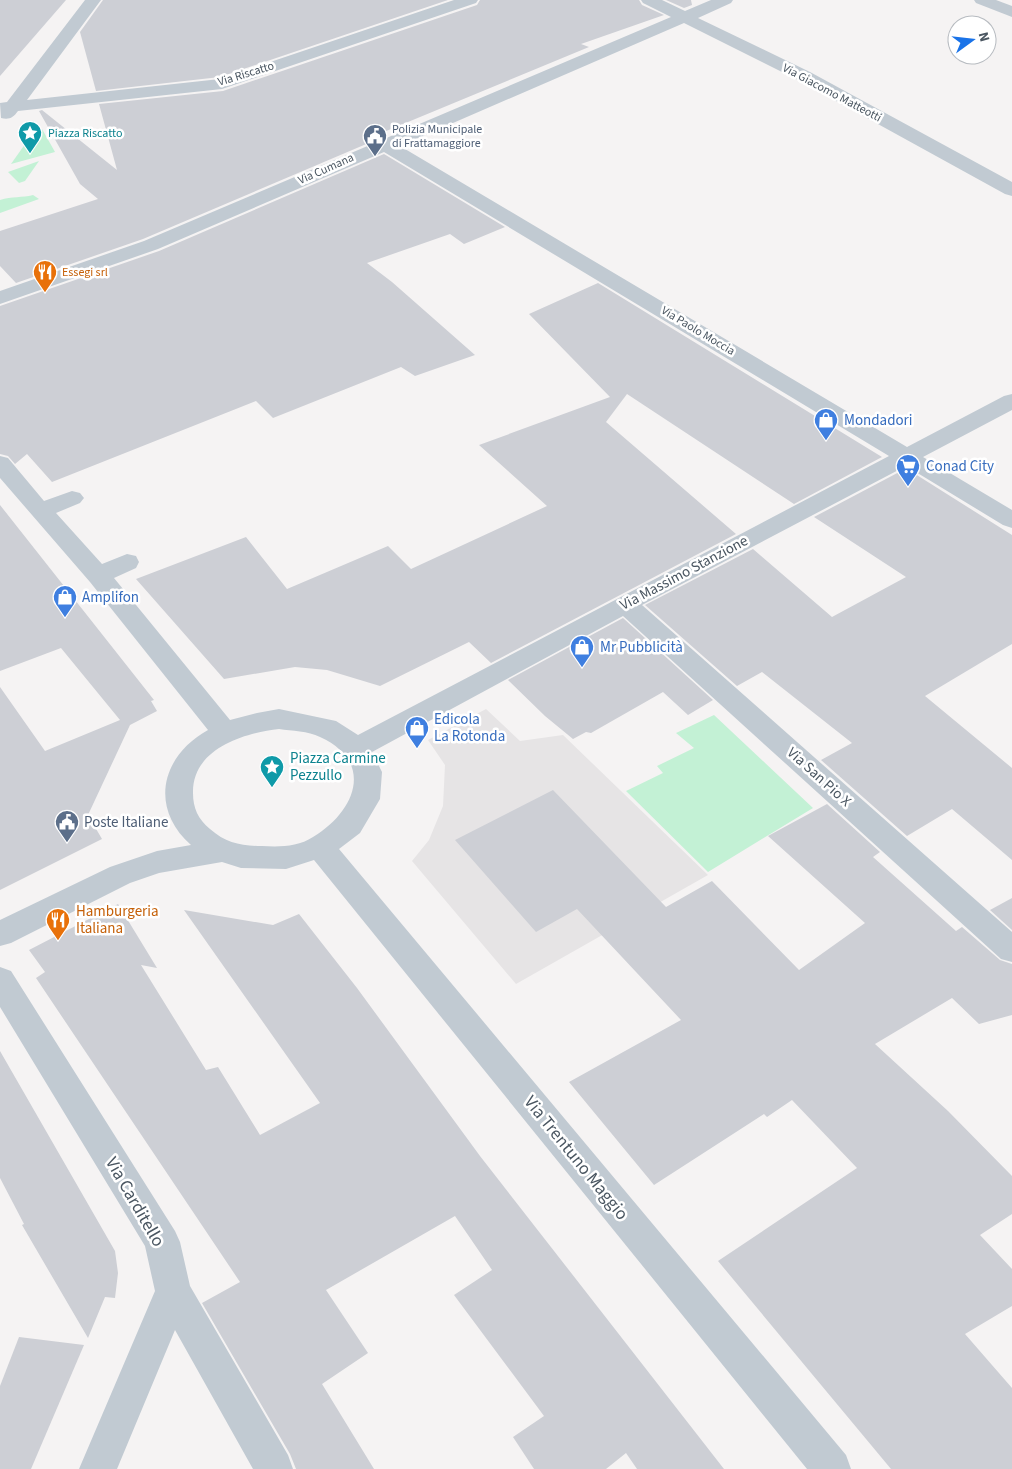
<svg xmlns="http://www.w3.org/2000/svg" width="1012" height="1469" font-family="'Source Sans 3',sans-serif">
<style>
.education{fill:#e6e4e5}
.green{fill:#c3f1d5}
.building{fill:#cdcfd5}
.lines{fill:none;stroke-linecap:round;stroke-linejoin:round}
.minor{fill:#c1cad2;fill-rule:evenodd}
.labels{text-anchor:middle;dominant-baseline:central;stroke-width:5;stroke-linejoin:round;paint-order:stroke}
.far-street-label{font-size:12px;fill:#4a5661;stroke:#fff}
.far-service-label{font-size:12px;fill:#4e5e75;stroke:#fff;text-anchor:start}
.far-culture-label{font-size:12px;fill:#0d838f;stroke:#fff;text-anchor:start}
.far-food-label{font-size:12px;fill:#c56008;stroke:#fff;text-anchor:start}
.shop-label{font-size:15px;fill:#366cbe;stroke:#fff;text-anchor:start}
.street-label{font-size:15px;fill:#4a5661;stroke:#fff}
.culture-label{font-size:15px;fill:#0d838f;stroke:#fff;text-anchor:start}
.service-label{font-size:15px;fill:#4e5e75;stroke:#fff;text-anchor:start}
.food-label{font-size:15px;fill:#c56008;stroke:#fff;text-anchor:start}
.near-street-label{font-size:18px;fill:#4a5661;stroke:#fff}
</style>
<rect width="100%" height="100%" fill="#f5f3f3"/>
<path class="education" d="M 486,709 L 520,741 L 563,735 L 708,875 L 516,984 L 412,861 L 429,840 L 443,806 L 445,765 L 428,740 Z"/>
<g class="green">
<path d="M 42,129 L 55,152 L 11,164 L 35,130 Z"/>
<path d="M 39,161 L 25,181 L 19,183 L 8,172 Z"/>
<path d="M 33,195 L 39,199 L 0,213 L 0,200 C 12,196 22,198 33,195 Z"/>
<path d="M 714,715 L 813,808 L 708,872 L 626,791 L 663,773 L 657,766 L 694,748 L 676,733 Z"/>
</g>
<g class="building">
<path d="M 0,0 L 66,0 L 0,76 Z"/>
<path d="M 103,0 L 448,0 L 220,77 L 96,91 L 80,32 Z"/>
<path d="M 480,0 L 639,0 L 642,5 L 664,15 L 581,44 L 589,47 L 379,134 L 367,140 L 371,142 L 143,239 L 16,283 L 0,266 L 0,231 L 98,199 L 80,184 L 39,111 L 42,110 L 117,170 L 99,104 L 223,91 L 477,5 Z"/>
<path d="M 666,0 L 691,0 L 692,5 L 684,8 Z"/>
<path d="M 384,154 L 505,227 L 464,244 L 450,234 L 367,263 L 392,282 L 475,355 L 415,376 L 401,367 L 273,418 L 256,401 L 52,482 L 27,454 L 15,464 L 8,456 L 0,454 L 0,306 L 159,251 Z"/>
<path d="M 598,283 L 882,457 L 794,504 L 627,394 L 606,422 L 736,534 L 491,663 L 469,642 L 380,686 L 327,670 L 295,667 L 224,679 L 136,579 L 246,537 L 287,589 L 388,546 L 411,569 L 547,506 L 479,445 L 610,397 L 529,314 Z"/>
<path d="M 903,470 L 909,473 L 912,472 L 1012,535 L 1012,644 L 925,696 L 1012,768 L 1012,860 L 952,809 L 907,836 L 821,760 L 852,743 L 762,672 L 737,686 L 645,605 L 753,549 L 832,617 L 906,577 L 814,517 Z"/>
<path d="M 0,505 L 154,700 L 151,701 L 157,711 L 130,725 L 88,815 L 102,839 L 0,890 L 0,687 L 45,751 L 120,720 L 61,648 L 0,671 Z"/>
<path d="M 623,618 L 713,700 L 688,715 L 663,692 L 591,733 L 586,732 L 573,739 L 545,716 L 508,680 Z"/>
<path d="M 553,790 L 666,907 L 712,881 L 799,970 L 865,923 L 768,836 L 827,804 L 880,852 L 873,857 L 956,931 L 962,927 L 1000,960 L 1012,964 L 1012,1015 L 979,1024 L 952,998 L 875,1044 L 948,1111 L 1012,1176 L 1012,1214 L 980,1235 L 1012,1269 L 1012,1306 L 965,1334 L 1012,1388 L 1012,1469 L 891,1469 L 718,1261 L 857,1168 L 792,1100 L 767,1117 L 764,1114 L 654,1185 L 569,1082 L 681,1020 L 577,909 L 536,932 L 455,840 Z"/>
<path d="M 1012,898 L 1012,930 L 990,910 Z"/>
<path d="M 118,904 L 157,968 L 141,965 L 206,1070 L 218,1067 L 260,1135 L 320,1103 L 184,910 L 273,925 L 299,914 L 357,988 L 480,1156 L 724,1469 L 637,1469 L 626,1453 L 606,1469 L 534,1469 L 513,1437 L 544,1416 L 454,1295 L 492,1270 L 455,1216 L 326,1290 L 368,1353 L 322,1384 L 374,1469 L 296,1469 L 290,1454 L 202,1303 L 240,1282 L 36,978 L 45,972 L 29,950 Z"/>
<path d="M 0,1051 L 115,1251 L 118,1273 L 115,1298 L 105,1297 L 88,1338 L 22,1225 L 24,1224 L 0,1178 Z"/>
<path d="M 19,1337 L 84,1345 L 31,1469 L 0,1469 L 0,1386 Z"/>
</g>
<g class="lines">
<g class="minor">
<path d="M 85,0 L 101,0 L 27,100 L 220,79 L 454,0 L 478,0 L 476,3 L 222,89 L 18,111 C 13,118 9,120 1,118 L 0,103 L 7,102 Z"/>
<path d="M 641,0 L 662,0 L 685,11 L 711,0 L 733,0 L 731,3 L 698,18 L 810,72 L 1012,182 L 1012,196 L 1005,194 L 798,80 L 684,23 L 400,146 L 907,447 L 1004,396 L 1012,394 L 1012,410 L 923,457 L 1012,510 L 1012,528 L 1003,525 L 906,466 L 642,605 L 1012,932 L 1012,962 L 1001,959 L 623,616 L 372,752 L 382,772 L 380,799 L 360,833 L 339,849 L 846,1455 L 851,1469 L 807,1469 L 314,860 L 286,869 L 241,868 L 222,862 L 159,873 L 130,883 L 11,943 L 0,946 L 0,920 L 110,867 L 157,851 L 191,845 C 149,808 161,756 208,730 L 90,582 L 0,478 L 0,456 L 8,458 L 44,501 L 72,491 L 80,493 L 84,498 L 80,503 L 56,513 L 102,564 L 127,554 L 136,556 L 139,562 L 136,568 L 114,578 L 230,720 L 257,713 L 279,709 L 336,721 L 358,735 L 889,456 L 384,152 L 158,249 L 0,304 L 0,291 L 144,241 L 671,17 L 643,3 ZM 279,729 C 292,731 308,731 320,737 C 375,762 356,811 313,837 C 298,847 279,847 262,846 C 241,846 226,843 210,829 C 198,819 193,808 193,793 C 192,749 244,733 279,729 Z"/>
<path d="M 974,0 L 996,0 L 1012,6 L 1012,17 L 976,3 Z"/>
<path d="M 0,967 L 11,971 L 175,1231 L 180,1242 L 190,1286 L 288,1455 L 293,1469 L 253,1469 L 175,1330 L 117,1469 L 79,1469 L 155,1291 L 145,1246 L 0,1007 Z"/>
</g>
</g>
<defs>
<g id="sight-pin" transform="scale(1.25)"><path d="M0 17L-7.5 6A9.5 9.5 0 1 1 7.5 6Z" fill="#0f9aa8" stroke="#fff"/><path d="M0-6L1.8-2.2L6-1.7L2.9 1.2L3.7 5.4L0 3.3L-3.7 5.4L-2.9 1.2L-6-1.7L-1.8-2.2Z" fill="#fff"/></g>
<g id="civic-pin" transform="scale(1.25)"><path d="M0 17L-7.5 6A9.5 9.5 0 1 1 7.5 6Z" fill="#5c6f8a" stroke="#fff"/><path d="M-.6-6.5H3V-4.5H.6V-3L4-1V1h2V6H-6V1h2V-1L-.6-3ZM-1.2 2.5V6h2.4V2.5Z" fill="#fff"/></g>
<g id="restaurant-pin" transform="scale(1.25)"><path d="M0 17L-7.5 6A9.5 9.5 0 1 1 7.5 6Z" fill="#e8710a" stroke="#fff"/><path d="M-5-6h1v4h1v-4h1v4h1v-4h1v5L-1.5 .5V6h-2V.5L-5-1ZM5-6V6H3V1.5H1.5Q1.5-4 5-6Z" fill="#fff"/></g>
<g id="shop-pin" transform="scale(1.25)"><path d="M0 17L-7.5 6A9.5 9.5 0 1 1 7.5 6Z" fill="#3f7fe0" stroke="#fff"/><path d="M-5-2.5h2.3a2.7 3.5 0 0 1 5.4 0H5L5.5 6h-11ZM-1.5-2.5h3a1.5 2.3 0 0 0-3 0Z" fill="#fff"/></g>
<g id="supermarket-pin" transform="scale(1.25)"><path d="M0 17L-7.5 6A9.5 9.5 0 1 1 7.5 6Z" fill="#3f7fe0" stroke="#fff"/><path d="M-6-5.5h2.5l.6 2H6L4.5 2H-2.5L-4.4-4H-6ZM-1.5 3.2a1.3 1.3 0 1 0 .1 0ZM3 3.2a1.3 1.3 0 1 0 .1 0Z" fill="#fff"/></g>
</defs>
<g fill-rule="evenodd">
<use href="#sight-pin" x="30" y="133"/>
<use href="#civic-pin" x="375" y="136"/>
<use href="#restaurant-pin" x="45" y="272"/>
<use href="#shop-pin" x="826" y="420"/>
<use href="#supermarket-pin" x="908" y="466"/>
<use href="#shop-pin" x="65" y="597"/>
<use href="#shop-pin" x="582" y="647"/>
<use href="#shop-pin" x="417" y="728"/>
<use href="#sight-pin" x="272" y="767"/>
<use href="#civic-pin" x="67" y="822"/>
<use href="#restaurant-pin" x="58" y="920"/>
</g>
<g class="labels">
<g class="far-street-label">
<text transform="translate(246 74) rotate(-17)">Via Riscatto</text>
<text transform="translate(832 93) rotate(28)">Via Giacomo Matteotti</text>
<text transform="translate(326 169) rotate(-24)">Via Cumana</text>
<text transform="translate(698 331) rotate(31)">Via Paolo Moccia</text>
</g>
<g class="far-service-label">
<text x="392" y="129">Polizia Municipale<tspan x="392" dy="14">di Frattamaggiore</tspan></text>
</g>
<g class="far-culture-label">
<text x="48" y="133">Piazza Riscatto</text>
</g>
<g class="far-food-label">
<text x="62" y="272">Essegi srl</text>
</g>
<g class="shop-label">
<text x="844" y="420">Mondadori</text>
<text x="926" y="466">Conad City</text>
<text x="82" y="597">Amplifon</text>
<text x="600" y="647">Mr Pubblicità</text>
<text x="434" y="719">Edicola<tspan x="434" dy="17">La Rotonda</tspan></text>
</g>
<g class="street-label">
<text transform="translate(684 573) rotate(-28)">Via Massimo Stanzione</text>
<text transform="translate(819 777) rotate(42)">Via San Pio X</text>
</g>
<g class="culture-label">
<text x="290" y="758">Piazza Carmine<tspan x="290" dy="17">Pezzullo</tspan></text>
</g>
<g class="service-label">
<text x="84" y="822">Poste Italiane</text>
</g>
<g class="food-label">
<text x="76" y="911">Hamburgeria<tspan x="76" dy="17">Italiana</tspan></text>
</g>
<g class="near-street-label">
<text transform="translate(576 1158) rotate(51)">Via Trentuno Maggio</text>
<text transform="translate(135 1202) rotate(60)">Via Carditello</text>
</g>
</g>
<g transform="translate(972 40) rotate(75)"><circle r="24" fill="#ffffff" stroke="#b7bbc0"/>
<path d="M0-4L9 19L0 12L-9 19Z" fill="#1a73e8"/>
<text y="-8" font-size="14" font-weight="bold" text-anchor="middle" fill="#4a5661">N</text>
</g>
</svg>
